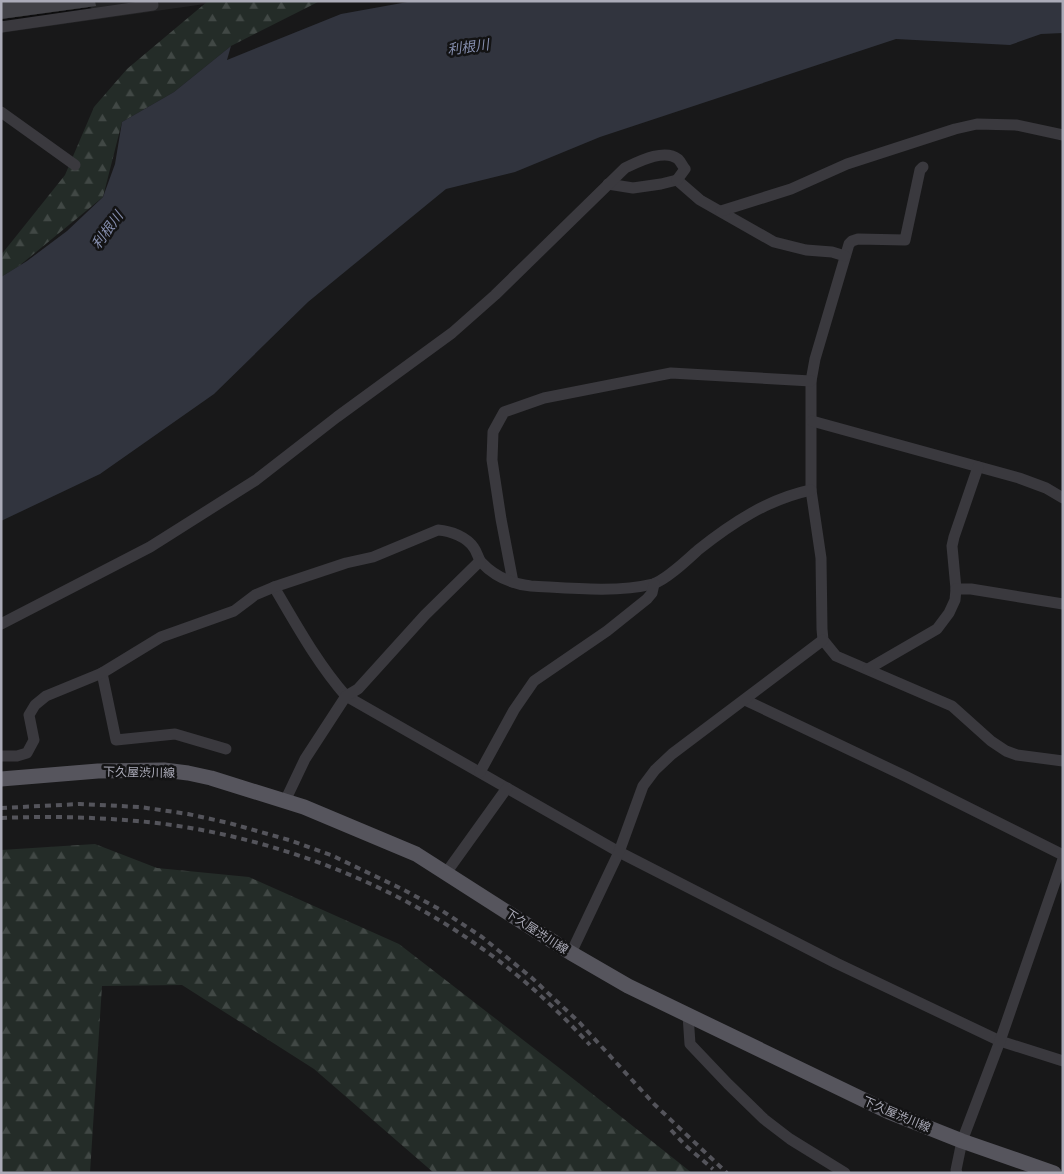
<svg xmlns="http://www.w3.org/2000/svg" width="1064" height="1174" font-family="Montserrat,'Noto Sans JP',sans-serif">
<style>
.built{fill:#242426}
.forest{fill:url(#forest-firs)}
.water{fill:#31343e}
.building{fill:#424246;filter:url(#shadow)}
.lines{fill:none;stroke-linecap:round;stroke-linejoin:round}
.minor{stroke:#3a393e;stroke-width:11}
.major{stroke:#56555d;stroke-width:15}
.rail{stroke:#54545b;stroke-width:4;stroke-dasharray:6 5;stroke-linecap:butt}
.labels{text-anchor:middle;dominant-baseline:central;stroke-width:5;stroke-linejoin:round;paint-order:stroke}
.street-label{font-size:12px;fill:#ababb8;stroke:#131314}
.water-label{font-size:14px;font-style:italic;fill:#868faf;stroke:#131314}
</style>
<defs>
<pattern id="forest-firs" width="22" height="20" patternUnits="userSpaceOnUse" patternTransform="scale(1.25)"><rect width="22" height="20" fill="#242c28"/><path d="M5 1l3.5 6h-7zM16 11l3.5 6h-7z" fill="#414845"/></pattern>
<filter id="shadow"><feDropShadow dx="-4.5" dy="4.5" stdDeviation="0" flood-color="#0009"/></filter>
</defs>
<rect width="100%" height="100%" fill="#181819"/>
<path class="built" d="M 1,1 L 219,1 L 219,2 L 1,33 Z"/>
<g class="forest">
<path d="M 208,1 L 320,1 L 231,46 L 174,92 L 122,122 L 103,197 L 19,266 L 1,277 L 1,255 L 65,175 L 94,107 L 127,69 Z"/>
<path d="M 95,844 L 157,868 L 249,877 L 399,944 L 571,1077 L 692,1173 L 434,1173 L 314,1069 L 182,985 L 102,986 L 90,1173 L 1,1173 L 1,850 Z"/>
</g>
<path class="water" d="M 413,1 L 1063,1 L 1063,33 L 1041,34 L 1010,45 L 896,39 L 600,137 L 515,172 L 446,189 L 308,302 L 214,394 L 100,474 L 1,521 L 1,277 L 27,261 L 67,231 L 103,197 L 115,164 L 122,122 L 174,92 L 231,46 L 227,60 L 341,14 Z"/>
<path class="building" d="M 1,1 L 95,1 L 96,6 L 1,19 Z"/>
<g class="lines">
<g class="minor">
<path d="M 1,27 L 153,5 L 152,1"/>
<path d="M 1,112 L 75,165"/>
<path d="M 923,167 L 920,170 L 905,240 L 858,239 L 852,241 L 849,244 L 815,359 L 811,381 L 811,490 L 821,558 L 822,629 L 823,640 L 836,656 L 952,706 L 991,741 L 1006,751 L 1017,755 L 1063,761"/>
<path d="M 608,184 L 633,188 L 661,184 L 677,180 L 700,200 L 774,242 L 806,250 L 832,252 L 845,256"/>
<path d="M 721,211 L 791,189 L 847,164 L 955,129 L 977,124 L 1016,125 L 1063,135"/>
<path d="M 812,421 L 1019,478 L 1046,488 L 1063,498"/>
<path d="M 513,582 L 501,519 L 492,460 L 493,432 L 504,412 L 544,398 L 671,373 L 811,381"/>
<path d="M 274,587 C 296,624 317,663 346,696 L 619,852 L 836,963 L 1000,1041 L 1063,1061"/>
<path d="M 956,589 L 952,546 L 954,537 L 978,467"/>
<path d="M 1,624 L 150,547 L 256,480 L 337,417 L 452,333 L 495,295 L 625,168 C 638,162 664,148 678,159 C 681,162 683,167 685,169 L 677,180"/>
<path d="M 868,669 L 937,629 L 949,613 L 955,600 L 956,589 L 971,589 L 1063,604"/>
<path d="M 102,673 L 116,740 L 175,734 L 226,749"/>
<path d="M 745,700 L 907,777 L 1063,855"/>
<path d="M 1,756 L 17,756 L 27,753 L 34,740 L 29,715 L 35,705 L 46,696 L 102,673 L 161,637 L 234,611 L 255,595 L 274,587 L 346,563 L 373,557 L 438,530 C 451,531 467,537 474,548 C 477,552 478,558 481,562 C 494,576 512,584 531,586 C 569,588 616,593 653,584 C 666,580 687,560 698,550 C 732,523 768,499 811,490"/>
<path d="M 480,772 L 514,710 L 534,681 L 607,631 L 647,599 L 652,593 L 654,584"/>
<path d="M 285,801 L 305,759 L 346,696 L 358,689 L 425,615 L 480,561"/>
<path d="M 446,873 L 507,788"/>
<path d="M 571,953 L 619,852 L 643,786 L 655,770 L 672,754 L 823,640"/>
<path d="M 688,1015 L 690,1044 L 728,1084 L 764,1119 L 790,1139 L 845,1173"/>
<path d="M 957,1173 L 956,1170 L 962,1141 L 1000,1041 L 1063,859"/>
</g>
<path class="major" d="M 1,779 L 98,771 L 164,770 L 188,773 L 211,778 L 304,807 L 416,854 L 571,953 L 628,986 L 688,1015 L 889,1112 L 962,1141 L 1054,1173"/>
<g class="rail">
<path d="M 1,808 L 80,804 L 140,807 L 188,814 L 229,823 L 289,840 L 331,855 L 402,889 L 441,910 L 482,937 L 532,978 L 580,1023 L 654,1104 L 727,1173"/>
<path d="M 1,818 C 47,816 92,817 137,821 C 254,831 382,877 477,945 C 518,973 556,1008 590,1045"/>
<path d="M 671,1130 L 686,1146 L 713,1169"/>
</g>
</g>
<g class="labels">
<g class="street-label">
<text transform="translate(139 772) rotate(1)">下久屋渋川線</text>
<text transform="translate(537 931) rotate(33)">下久屋渋川線</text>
<text transform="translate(897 1114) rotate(23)">下久屋渋川線</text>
</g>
<g class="water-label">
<text transform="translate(468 47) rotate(-8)">利根川</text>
<text transform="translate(107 230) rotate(-54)">利根川</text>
</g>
</g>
<rect width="1064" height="1174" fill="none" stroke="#ababb8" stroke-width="5"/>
</svg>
